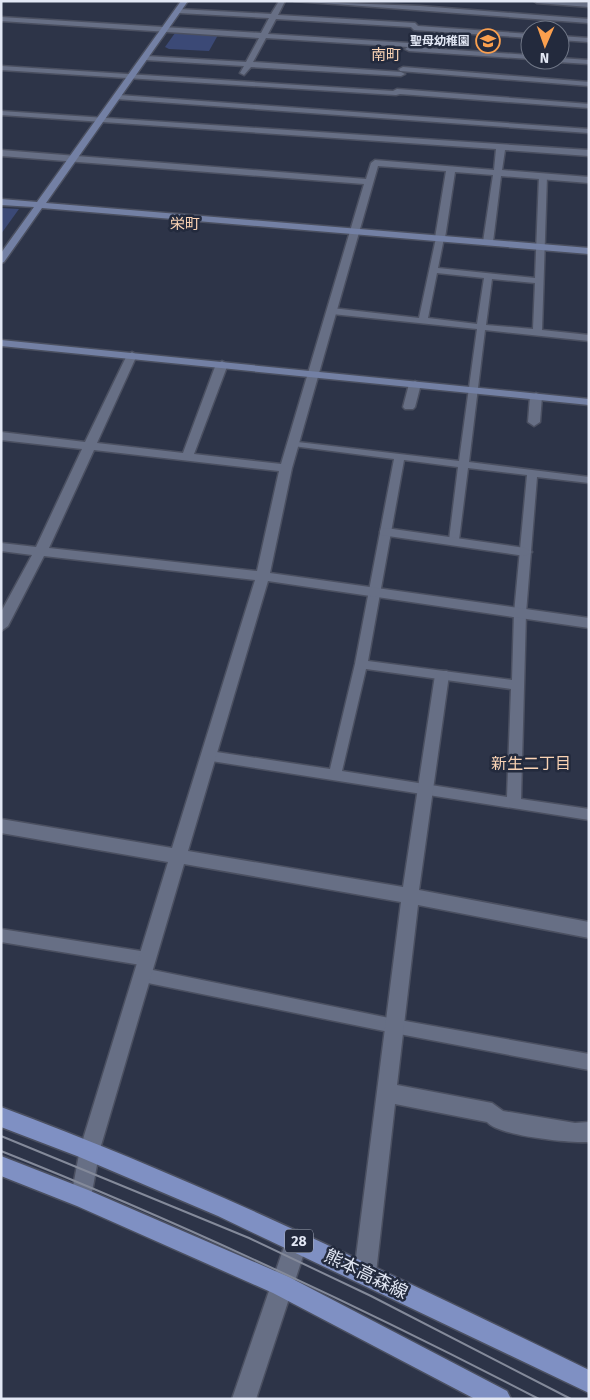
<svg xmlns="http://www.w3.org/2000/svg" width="590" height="1400" font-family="'Fira Sans','Noto Sans JP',sans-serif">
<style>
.green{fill:#3b4976}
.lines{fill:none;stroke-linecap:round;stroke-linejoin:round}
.lane-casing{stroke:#4b5061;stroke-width:3}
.street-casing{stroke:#4b5061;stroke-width:3}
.secondary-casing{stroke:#4b5061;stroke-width:3}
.primary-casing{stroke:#4b5061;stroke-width:3}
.lane{fill:#676f85;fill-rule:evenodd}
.street{fill:#676f85;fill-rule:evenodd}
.secondary{fill:#7380a4;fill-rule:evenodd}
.primary{fill:#7f90c3;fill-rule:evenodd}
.tram{stroke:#848a9a;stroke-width:2}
.labels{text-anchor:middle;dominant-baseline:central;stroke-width:5;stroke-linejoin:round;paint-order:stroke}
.far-poi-label{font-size:12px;font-weight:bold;fill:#e2e7f4;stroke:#232a3d;text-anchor:end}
.shield{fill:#232a3d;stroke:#a9aebd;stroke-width:1}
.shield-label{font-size:14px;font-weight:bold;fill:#e2e7f4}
.far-quarter-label{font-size:15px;fill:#fad3b4;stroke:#232a3d}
.neighbourhood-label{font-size:16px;fill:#fad3b4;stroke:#232a3d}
.near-street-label{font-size:18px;fill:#e2e7f4;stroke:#232a3d}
</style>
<rect width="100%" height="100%" fill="#2d3448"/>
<g class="green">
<path d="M 175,33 L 218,35 L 209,51 L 169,49 L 165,47 Z"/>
<path d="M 1,208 L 19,209 L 1,234 Z"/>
</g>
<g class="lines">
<g class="lane-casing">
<g id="lane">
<path d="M 543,174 L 547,176 L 542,330 L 589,335 L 589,341 L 485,330 L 469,462 L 589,477 L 589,483 L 537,477 L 526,613 L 521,799 L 589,809 L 589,820 L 205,760 L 203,756 L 205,752 L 210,751 L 330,769 L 355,664 L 394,459 L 293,446 L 288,443 L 289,441 L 459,461 L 477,329 L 332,314 L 328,311 L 332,308 L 419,318 L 436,238 L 440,236 L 444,238 L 438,268 L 535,278 L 539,176 ZM 437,273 L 484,278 L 477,324 L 428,318 ZM 492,279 L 535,283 L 533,329 L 486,325 ZM 404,460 L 458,467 L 449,540 L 454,544 L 459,540 L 468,468 L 527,475 L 514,613 L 512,680 L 368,661 ZM 366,669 L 511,689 L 507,797 L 342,771 Z"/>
<path d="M 1,929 L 147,952 L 152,954 L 155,959 L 152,964 L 147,966 L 1,942 Z"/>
<path d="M 143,968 L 394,1019 L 589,1054 L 589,1070 L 394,1033 L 143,982 L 138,980 L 135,975 L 138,970 Z"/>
</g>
</g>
<g class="street-casing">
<g id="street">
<path d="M 279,1 L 285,1 L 278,15 L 415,23 L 418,26 L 530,34 L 530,38 L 414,30 L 411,27 L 276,19 L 268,34 L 409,43 L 413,45 L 410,47 L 530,55 L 530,59 L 409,51 L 405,49 L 408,47 L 266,38 L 253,62 L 401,72 L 405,74 L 401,76 L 251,67 L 244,75 L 240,73 L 244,66 L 146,60 L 142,58 L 146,56 L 246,62 L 259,38 L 1,21 L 1,17 L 261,33 L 269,18 L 179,13 L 176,11 L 179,9 L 271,14 Z"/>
<path d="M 294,1 L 420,6 L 589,19 L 589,23 Z"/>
<path d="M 534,1 L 589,3 L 589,7 L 537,3 Z"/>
<path d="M 560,36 L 589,38 L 589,42 L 560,40 Z"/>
<path d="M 560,58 L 589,60 L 589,64 L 557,62 L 556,60 L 560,60 Z"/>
<path d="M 1,66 L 393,91 L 397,89 L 589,104 L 589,108 L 400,94 L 396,95 L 1,70 Z"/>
<path d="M 403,67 L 589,82 L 589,86 L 400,71 L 399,69 Z"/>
<path d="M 119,95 L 589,129 L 589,133 L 116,99 L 115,97 Z"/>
<path d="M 1,111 L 589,150 L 589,156 L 505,150 L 502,170 L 589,177 L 589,183 L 501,176 L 493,242 L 488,245 L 483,242 L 493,175 L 455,172 L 445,238 L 440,241 L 435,238 L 446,171 L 378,166 L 292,468 L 270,573 L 589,618 L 589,628 L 268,581 L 188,851 L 403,887 L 435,675 L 437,671 L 447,671 L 449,675 L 419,890 L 589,922 L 589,938 L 418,905 L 397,1085 L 492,1103 L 503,1111 L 575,1123 L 589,1122 L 589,1142 C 569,1143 499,1136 487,1122 L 395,1104 L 376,1273 L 373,1281 L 365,1284 L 357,1281 L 354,1273 L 401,902 L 184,864 L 100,1149 L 91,1197 L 88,1204 L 81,1207 L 74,1204 L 71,1197 L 80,1149 L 168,862 L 1,833 L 1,819 L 172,848 L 255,580 L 44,556 L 8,626 L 1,631 L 1,612 L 32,555 L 1,551 L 1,543 L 36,547 L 82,449 L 1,440 L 1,432 L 85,442 L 127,355 L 132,352 L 137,355 L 97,443 L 183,453 L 216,364 L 222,361 L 228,364 L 194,454 L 281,464 L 364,184 L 1,156 L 1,150 L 366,179 L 371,163 L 375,160 L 494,170 L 496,149 L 1,115 ZM 94,450 L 279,471 L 257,571 L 49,548 Z"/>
<path d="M 415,381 L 421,384 L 415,407 L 413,409 L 405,409 L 403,407 L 409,384 Z"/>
<path d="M 536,393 L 542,396 L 540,422 L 534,426 L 528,422 L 530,396 Z"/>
<path d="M 386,528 L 525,548 L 532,552 L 525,556 L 381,535 L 380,532 L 381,529 Z"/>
<path d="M 297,1230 L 305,1233 L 308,1241 L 256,1399 L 232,1399 L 286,1241 L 289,1233 Z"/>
</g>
</g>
<g class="secondary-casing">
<g id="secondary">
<path d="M 181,1 L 188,1 L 46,203 L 589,248 L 589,254 L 42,208 L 4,262 L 1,263 L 1,253 L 34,207 L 1,205 L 1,199 L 37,202 Z"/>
<path d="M 1,340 L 589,399 L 589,405 L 1,346 Z"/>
</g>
</g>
<g class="primary-casing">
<g id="primary">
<path d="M 1,1107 C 203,1182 395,1276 589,1370 L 589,1393 L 218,1216 L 77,1156 L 1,1127 Z"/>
<path d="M 1,1156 L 88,1190 L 289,1277 L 507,1391 L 511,1399 L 475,1399 L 273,1293 L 77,1206 L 1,1176 Z"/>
</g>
</g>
<use href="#lane" class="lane"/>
<use href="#street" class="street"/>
<use href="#secondary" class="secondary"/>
<use href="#primary" class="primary"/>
<g class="tram">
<path d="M 1,1136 L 249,1238 L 371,1296 L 571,1399"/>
<path d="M 1,1151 C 185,1224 363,1308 539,1399"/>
</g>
</g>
<defs>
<g id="school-ring" transform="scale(1.25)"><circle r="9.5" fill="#232a3d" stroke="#fa9f4e" stroke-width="1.5"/><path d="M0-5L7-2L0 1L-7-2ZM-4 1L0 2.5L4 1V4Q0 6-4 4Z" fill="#fa9f4e"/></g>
</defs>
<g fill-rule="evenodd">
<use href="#school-ring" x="488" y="41"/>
</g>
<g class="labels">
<g class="far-poi-label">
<text x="470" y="41">聖母幼稚園</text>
</g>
<rect class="shield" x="285" y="1229.5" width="28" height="23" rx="4"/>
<g class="shield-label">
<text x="299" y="1241">28</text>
</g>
<g class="far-quarter-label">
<text x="386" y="55">南町</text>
<text x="185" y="224">栄町</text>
</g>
<g class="neighbourhood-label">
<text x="531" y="763">新生二丁目</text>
</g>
<g class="near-street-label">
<text transform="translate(366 1274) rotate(26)">熊本高森線</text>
</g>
</g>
<rect width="590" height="1400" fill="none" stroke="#e2e7f4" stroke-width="5"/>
<g transform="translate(545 45) rotate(182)"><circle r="24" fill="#232a3d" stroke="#6f7686"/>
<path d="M0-4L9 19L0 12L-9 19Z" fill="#fa9f4e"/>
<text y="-8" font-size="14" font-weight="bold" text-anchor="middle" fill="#e2e7f4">N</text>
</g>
</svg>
